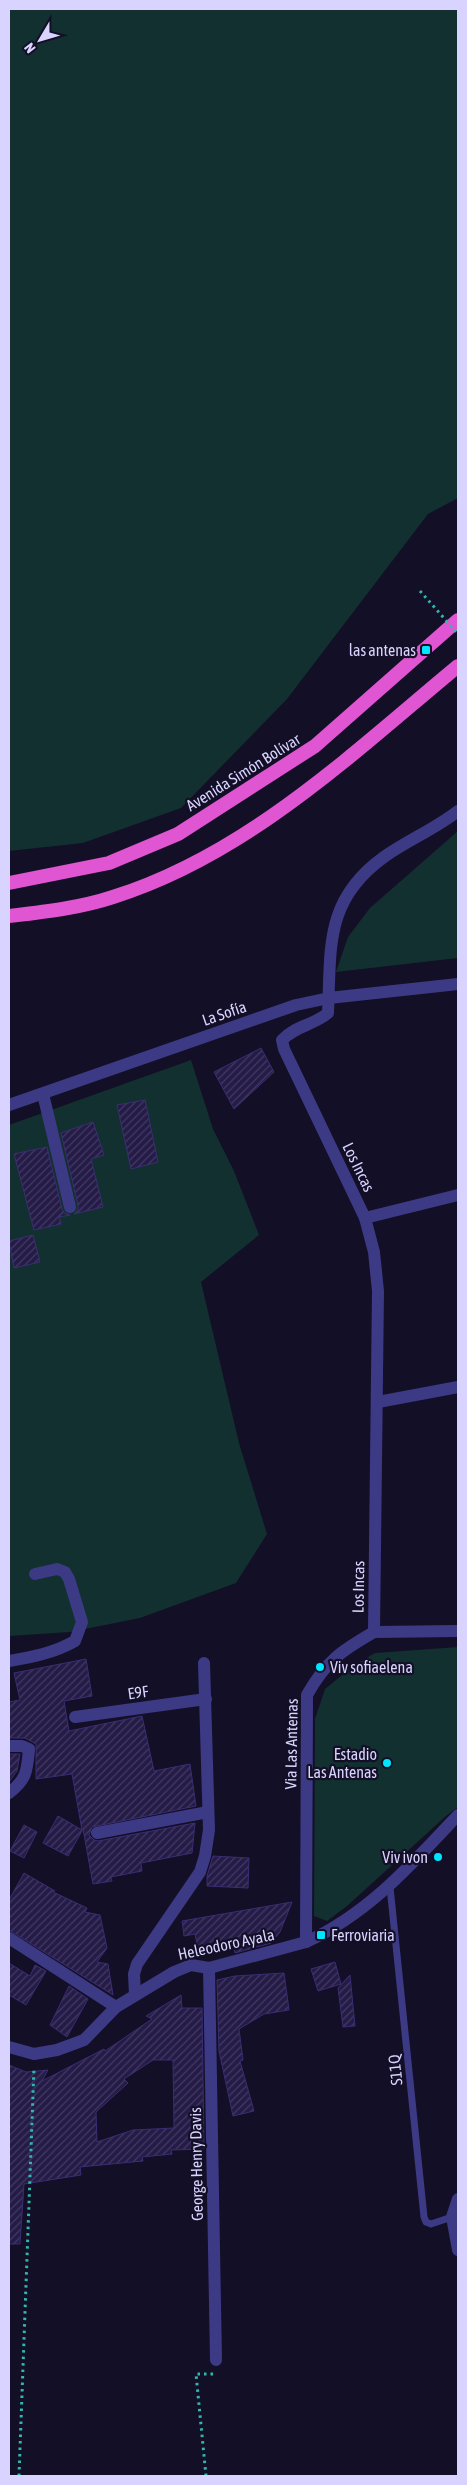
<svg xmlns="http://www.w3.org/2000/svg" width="467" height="2485" font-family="'Asap Condensed',sans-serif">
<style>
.grass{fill:#12302f}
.building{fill:url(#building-hatch);stroke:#3b2d73;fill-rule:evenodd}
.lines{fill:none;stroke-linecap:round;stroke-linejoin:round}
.path{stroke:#2fb8b0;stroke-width:3;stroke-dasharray:2.5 4;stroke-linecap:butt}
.service{stroke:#3d3a85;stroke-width:7}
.minor{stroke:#3d3a85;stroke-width:12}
.tertiary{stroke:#3d3a85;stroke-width:12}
.trunk{stroke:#e055d1;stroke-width:14}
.path-bridge{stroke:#2fb8b0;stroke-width:3;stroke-dasharray:2.5 4;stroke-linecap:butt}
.poi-dot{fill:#00e5ff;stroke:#130f26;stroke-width:2}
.labels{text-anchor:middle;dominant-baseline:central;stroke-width:4.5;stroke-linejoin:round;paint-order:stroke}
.poi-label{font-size:16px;fill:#d9d4ff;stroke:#130f26;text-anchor:end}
.street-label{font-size:16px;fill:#d9d4ff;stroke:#130f26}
</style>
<defs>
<pattern id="building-hatch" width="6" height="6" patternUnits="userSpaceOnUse" patternTransform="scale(1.25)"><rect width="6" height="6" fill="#241b47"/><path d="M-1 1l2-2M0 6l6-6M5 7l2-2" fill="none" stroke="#433b63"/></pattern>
</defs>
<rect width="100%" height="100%" fill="#130f26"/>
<g class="grass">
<path d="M 9,9 L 458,9 L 458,498 L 428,514 L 287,699 L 181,808 L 83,843 L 9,851 Z"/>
<path d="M 458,831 L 458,958 L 336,972 L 348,937 L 370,908 Z"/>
<path d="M 191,1060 L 213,1129 L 234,1171 L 259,1235 L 201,1282 L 239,1443 L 267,1534 L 236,1583 L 140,1618 L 70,1632 L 9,1636 L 9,1125 Z"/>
<path d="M 458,1647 L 458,1807 L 446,1816 L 347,1906 L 327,1921 L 314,1916 L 315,1719 L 325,1689 L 353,1666 L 375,1653 Z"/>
</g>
<g class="building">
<path d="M 261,1048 L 274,1072 L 234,1109 L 214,1072 Z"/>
<path d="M 145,1100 L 158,1162 L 131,1169 L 117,1105 Z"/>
<path d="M 93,1122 L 104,1155 L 91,1159 L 103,1207 L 74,1214 L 78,1210 L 78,1205 L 61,1133 Z"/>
<path d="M 47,1147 L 62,1209 L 64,1213 L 70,1215 L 59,1217 L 61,1224 L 34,1230 L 14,1154 Z"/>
<path d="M 33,1235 L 40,1262 L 14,1268 L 9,1241 Z"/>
<path d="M 86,1659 L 92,1696 L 64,1701 L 69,1731 L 142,1716 L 154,1771 L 190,1764 L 196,1806 L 92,1827 L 89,1835 L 94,1840 L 98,1841 L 195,1823 L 192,1853 L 141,1863 L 142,1871 L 111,1877 L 112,1881 L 93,1884 L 83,1829 L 68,1856 L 43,1843 L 58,1816 L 82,1830 L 72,1774 L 36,1779 L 36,1744 L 25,1738 L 9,1738 L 9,1702 L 20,1700 L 14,1673 Z"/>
<path d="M 9,1754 L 20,1754 L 17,1771 L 9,1782 Z"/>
<path d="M 24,1825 L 37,1832 L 24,1858 L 10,1851 Z"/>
<path d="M 213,1856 L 249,1858 L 248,1888 L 207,1886 L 207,1876 Z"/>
<path d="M 24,1873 L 55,1891 L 51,1891 L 87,1908 L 85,1912 L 100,1915 L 107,1948 L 97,1962 L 108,1964 L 113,1995 L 9,1930 L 9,1900 Z"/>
<path d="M 292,1902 L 280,1932 L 271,1943 L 235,1953 L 233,1943 L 198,1949 L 195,1934 L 184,1936 L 182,1921 Z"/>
<path d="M 335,1962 L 341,1984 L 318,1991 L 311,1969 Z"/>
<path d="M 9,1963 L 30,1976 L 35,1965 L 46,1971 L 26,2005 L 9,1995 Z"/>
<path d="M 284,1973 L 289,2010 L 264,2014 L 239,2029 L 243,2060 L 240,2061 L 254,2111 L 233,2116 L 219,2051 L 217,1980 L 235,1976 Z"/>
<path d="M 350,1975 L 355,2026 L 343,2027 L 338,1988 Z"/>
<path d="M 69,1986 L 88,1999 L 67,2037 L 50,2025 Z"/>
<path d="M 181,1995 L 182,2008 L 202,2008 L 204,2149 L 171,2150 L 172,2154 L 142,2157 L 143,2161 L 80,2167 L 81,2175 L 24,2184 L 20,2244 L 9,2244 L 9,2065 L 26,2072 L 48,2070 L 42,2081 L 104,2049 L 105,2051 L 152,2019 L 146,2016 ZM 153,2060 L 173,2060 L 174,2128 L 133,2130 L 97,2142 L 96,2112 L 128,2083 L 124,2079 Z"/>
</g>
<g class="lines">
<g class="path">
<path d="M 19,2476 L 34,2067"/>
<path d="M 206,2476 L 196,2374 L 213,2374"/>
</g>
<path class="service" d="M 390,1887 L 424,2217 L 426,2222 L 431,2224 L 452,2217"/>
<g class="minor">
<path d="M 43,1094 L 70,1207"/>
<path d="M 9,1105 L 296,1005 L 329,998 L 458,984"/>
<path d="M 365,1218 L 458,1195"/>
<path d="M 378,1402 L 458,1387"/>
<path d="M 374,1632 L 458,1631"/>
<path d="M 9,1661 C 32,1657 54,1653 75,1641 L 82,1622 L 69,1579 L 65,1572 L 57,1569 L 35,1574"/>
<path d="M 75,1717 L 206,1699"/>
<path d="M 9,1746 L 22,1746 L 29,1749 C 27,1771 27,1779 9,1793"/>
<path d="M 97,1833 L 208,1812"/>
<path d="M 9,1938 L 116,2007"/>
<path d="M 209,1968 L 216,2360"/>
<path d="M 135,1995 L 134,1974 L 137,1964 L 200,1872 L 205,1856 L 209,1830 L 204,1663"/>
<path d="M 9,2047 L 34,2054 L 57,2050 L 84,2040 L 116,2007 L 174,1972 L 191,1965 L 209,1968 L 306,1942"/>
<path d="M 458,2199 L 452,2217 L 458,2250"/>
</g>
<path class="tertiary" d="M 458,811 C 435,829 408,840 384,857 C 324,900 331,948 328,1013 C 314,1025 295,1026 282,1040 L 284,1049 L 365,1218 L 374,1252 L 378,1291 L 374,1632 C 341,1651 326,1661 307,1695 L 306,1942 C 368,1914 412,1864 458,1815"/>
<g class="trunk">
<path d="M 9,883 L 109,863 L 178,834 L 315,746 L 458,620"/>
<path d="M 9,916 C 43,912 80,908 113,897 C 247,855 353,753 458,666"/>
</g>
<path class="path-bridge" d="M 420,591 L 458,634"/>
</g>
<g class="poi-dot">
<rect x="421" y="645" width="10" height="10" rx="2.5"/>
<circle cx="320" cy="1667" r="5"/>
<circle cx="387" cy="1763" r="5"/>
<circle cx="438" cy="1857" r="5"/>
<rect x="316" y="1930" width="10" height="10" rx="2.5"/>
</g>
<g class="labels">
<g class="poi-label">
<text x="416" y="650">las antenas</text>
<text x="330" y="1667" text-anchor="start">Viv sofiaelena</text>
<text x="377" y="1754">Estadio<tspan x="377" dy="18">Las Antenas</tspan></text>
<text x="428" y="1857">Viv ivon</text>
<text x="331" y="1935" text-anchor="start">Ferroviaria</text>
</g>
<g class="street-label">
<text transform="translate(243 772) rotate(-32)">Avenida Simón Bolívar</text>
<text transform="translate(224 1013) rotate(-19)">La Sofía</text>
<text transform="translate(359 1167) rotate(64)">Los Incas</text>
<text transform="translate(358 1587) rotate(-89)">Los Incas</text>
<text transform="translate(138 1692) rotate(-8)">E9F</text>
<text transform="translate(291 1744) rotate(-89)">Via Las Antenas</text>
<text transform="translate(226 1944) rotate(-12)">Heleodoro Ayala</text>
<text transform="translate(395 2070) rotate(-96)">S11Q</text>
<text transform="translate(196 2164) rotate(-91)">George Henry Davis</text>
</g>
</g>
<rect width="467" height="2485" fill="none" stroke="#d9d4ff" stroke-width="20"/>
<g transform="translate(40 40) rotate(232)" stroke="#130f26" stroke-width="4" paint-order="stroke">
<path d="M0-4L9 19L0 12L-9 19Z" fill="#d9d4ff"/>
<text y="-8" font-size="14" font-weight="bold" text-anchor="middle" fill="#d9d4ff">N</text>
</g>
</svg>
